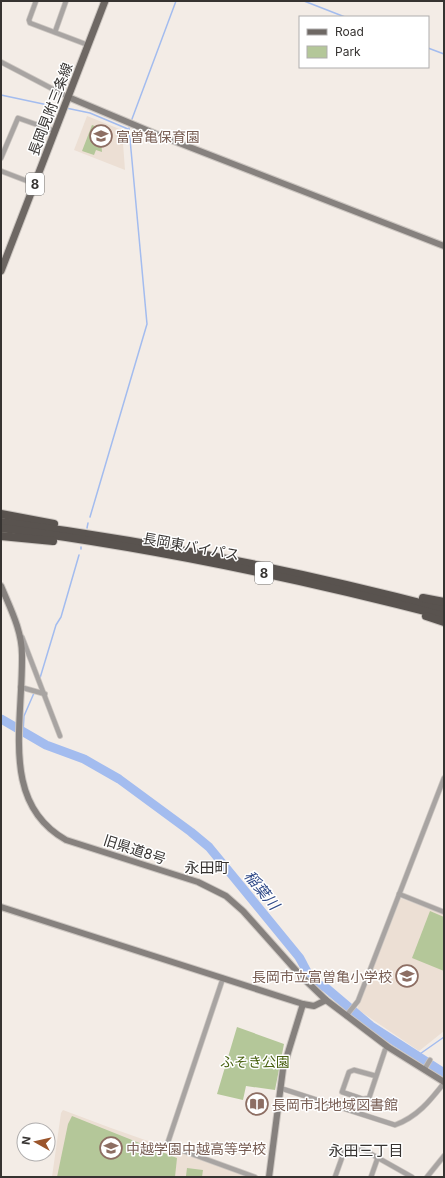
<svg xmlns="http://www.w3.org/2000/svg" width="445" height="1178" font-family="Inter,'Noto Sans JP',sans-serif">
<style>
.built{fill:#ecdfd4}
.green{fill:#b4c799}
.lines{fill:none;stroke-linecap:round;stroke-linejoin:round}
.stream{stroke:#a3bcef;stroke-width:1.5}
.river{stroke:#a3bcef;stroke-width:9}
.street-casing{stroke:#cdc7c2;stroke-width:6}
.secondary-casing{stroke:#cdc7c2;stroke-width:8}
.primary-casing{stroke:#cdc7c2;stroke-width:9}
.highway-casing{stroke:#cdc7c2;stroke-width:10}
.street{stroke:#a8a4a2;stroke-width:4.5}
.secondary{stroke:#86817e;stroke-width:6}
.primary{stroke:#6e6864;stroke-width:7}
.highway{stroke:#59534f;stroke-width:8}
.labels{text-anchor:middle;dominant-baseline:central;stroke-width:3;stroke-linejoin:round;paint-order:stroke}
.shield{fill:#fff;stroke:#72706f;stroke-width:1}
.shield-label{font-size:13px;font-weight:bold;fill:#363331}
.street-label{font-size:14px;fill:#363331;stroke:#fff}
.education-label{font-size:14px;fill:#785e54;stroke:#fff;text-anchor:start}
.park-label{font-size:14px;fill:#486110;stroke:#fff}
.neighbourhood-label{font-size:15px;fill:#363331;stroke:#fff}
.water-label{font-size:15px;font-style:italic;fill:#304a88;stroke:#fff}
</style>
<rect width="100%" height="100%" fill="#f3ece6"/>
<g class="built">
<path d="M 87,116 L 122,130 L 125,170 L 74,150 Z"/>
<path d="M 400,898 L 444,914 L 444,1031 L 419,1051 L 357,1009 Z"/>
<path d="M 63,1110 L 111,1128 L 250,1177 L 52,1177 L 61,1113 Z"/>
</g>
<g class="green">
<path d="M 92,125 L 100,128 L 102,152 L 96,150 L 94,155 L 82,151 Z"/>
<path d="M 430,911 L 444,917 L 444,971 L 412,958 Z"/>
<path d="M 237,1027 L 284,1044 L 275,1090 L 246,1086 L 243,1100 L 217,1094 Z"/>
<path d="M 72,1116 L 177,1158 L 175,1177 L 57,1177 L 68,1124 Z"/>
<path d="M 187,1168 L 203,1170 L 202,1177 L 186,1176 Z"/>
</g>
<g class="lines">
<g class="stream">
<path d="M 304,1 L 345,17"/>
<path d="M 428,48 L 444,54"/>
<path d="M 1,95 L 62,108"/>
<path d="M 66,108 L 90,113 L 128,129"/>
<path d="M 132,119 L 176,1"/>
<path d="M 90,517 L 147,324 L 129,128"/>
<path d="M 87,528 L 88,523"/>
<path d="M 81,549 L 81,547"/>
<path d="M 40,678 L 56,625 L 61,617 L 79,555"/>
<path d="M 23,733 L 24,716 L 34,693"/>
<path d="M 417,1056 L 444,1037"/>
</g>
<path class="river" d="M 1,719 L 46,745 L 84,759 L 119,779 L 191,832 L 209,847 L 299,957 C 306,968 310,984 325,987 L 371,1026 L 444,1073"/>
<g class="street-casing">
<g id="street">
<path d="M 36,1 L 29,20 L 30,23 L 88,45"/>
<path d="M 55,32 L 66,1"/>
<path d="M 1,62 L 68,97"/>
<path d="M 1,158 L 18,118 L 55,131"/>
<path d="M 1,171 L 35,184"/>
<path d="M 22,637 L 60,736"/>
<path d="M 20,687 L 45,694"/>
<path d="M 399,894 L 444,912"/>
<path d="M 223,978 L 167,1145 L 255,1177"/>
<path d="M 346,1016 L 358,1001 L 444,778"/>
<path d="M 424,1070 L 430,1060"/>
<path d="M 376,1076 L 354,1070 L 349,1072 L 342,1092 L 363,1099 L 369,1098 L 385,1050 L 388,1047"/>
<path d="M 280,1088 L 395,1125 C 417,1117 430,1101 444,1083"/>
<path d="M 335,1177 L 344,1152 L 350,1147 L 364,1150 L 412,1177"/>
<path d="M 371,1177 L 378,1157"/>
<path d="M 427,1177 L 444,1156"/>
</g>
</g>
<g class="secondary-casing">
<g id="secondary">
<path d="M 68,97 L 156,134 L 444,246"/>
<path d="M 1,586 C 10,608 22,630 22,655 C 23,724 0,803 66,840 L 198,882 L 226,896 L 243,911 L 301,976 L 326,1000 L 388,1047 L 444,1082"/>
<path d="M 1,907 L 303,1004 L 314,1006 L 326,1000"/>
<path d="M 269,1177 L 283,1069 L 303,1004"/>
</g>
</g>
<g class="primary-casing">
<path id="primary" d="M 1,271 L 105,1"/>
</g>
<g class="highway-casing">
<g id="highway">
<path d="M 1,514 L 54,524"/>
<path d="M 1,522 C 151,541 298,571 444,609"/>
<path d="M 1,528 C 150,547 298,578 444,616"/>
<path d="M 1,536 L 53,541"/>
<path d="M 423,598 L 444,602"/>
<path d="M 426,616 L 444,622"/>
</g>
</g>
<use href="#street" class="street"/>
<use href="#secondary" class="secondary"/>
<use href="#primary" class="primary"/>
<use href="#highway" class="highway"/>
</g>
<defs>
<g id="school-ring" transform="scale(1.15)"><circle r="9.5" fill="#fff" stroke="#8d6e63" stroke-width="1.5"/><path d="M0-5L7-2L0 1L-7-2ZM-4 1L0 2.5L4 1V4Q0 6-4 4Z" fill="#8d6e63"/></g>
<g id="library-ring" transform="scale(1.15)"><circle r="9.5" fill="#fff" stroke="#8d6e63" stroke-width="1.5"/><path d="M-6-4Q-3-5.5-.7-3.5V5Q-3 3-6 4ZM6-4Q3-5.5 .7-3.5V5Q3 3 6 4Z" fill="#8d6e63"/></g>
</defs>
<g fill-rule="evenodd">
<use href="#school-ring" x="101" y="136"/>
<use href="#school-ring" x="407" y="976"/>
<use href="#library-ring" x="257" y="1104"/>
<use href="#school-ring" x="111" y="1148"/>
</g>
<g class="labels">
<g class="shield">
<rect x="26" y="173" width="18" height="22" rx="3"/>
<rect x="255" y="562" width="18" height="22" rx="3"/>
</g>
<g class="shield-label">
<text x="35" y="184">8</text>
<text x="264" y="573">8</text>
</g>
<g class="street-label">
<text transform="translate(50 109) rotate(-69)">長岡見附三条線</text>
<text transform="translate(191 546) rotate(10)">長岡東バイパス</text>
<text transform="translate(135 849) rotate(18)">旧県道8号</text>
</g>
<g class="education-label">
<text x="116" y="136">富曽亀保育園</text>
<text x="392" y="976" text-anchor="end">長岡市立富曽亀小学校</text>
<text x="272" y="1104">長岡市北地域図書館</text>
<text x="126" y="1148">中越学園中越高等学校</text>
</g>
<g class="park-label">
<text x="255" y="1061">ふそき公園</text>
</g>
<g class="neighbourhood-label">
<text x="207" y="867">永田町</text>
<text x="366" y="1150">永田三丁目</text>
</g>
<g class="water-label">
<text transform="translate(262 890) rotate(51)">稲葉川</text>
</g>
</g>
<rect width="445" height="1178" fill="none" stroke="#363331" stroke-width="4"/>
<rect x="299" y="16" width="130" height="52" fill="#ffffff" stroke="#afadad"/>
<rect x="307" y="29" width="20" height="6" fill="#6e6864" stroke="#afadad"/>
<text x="335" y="36" font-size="12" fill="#363331">Road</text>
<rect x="307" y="46" width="20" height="12" fill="#b4c799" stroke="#afadad"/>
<text x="335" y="56" font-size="12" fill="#363331">Park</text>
<g transform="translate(36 1142) rotate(278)"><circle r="19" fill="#ffffff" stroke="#afadad"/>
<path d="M0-3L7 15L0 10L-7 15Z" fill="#9b552c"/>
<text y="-6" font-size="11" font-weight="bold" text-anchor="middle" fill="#363331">N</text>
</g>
</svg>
